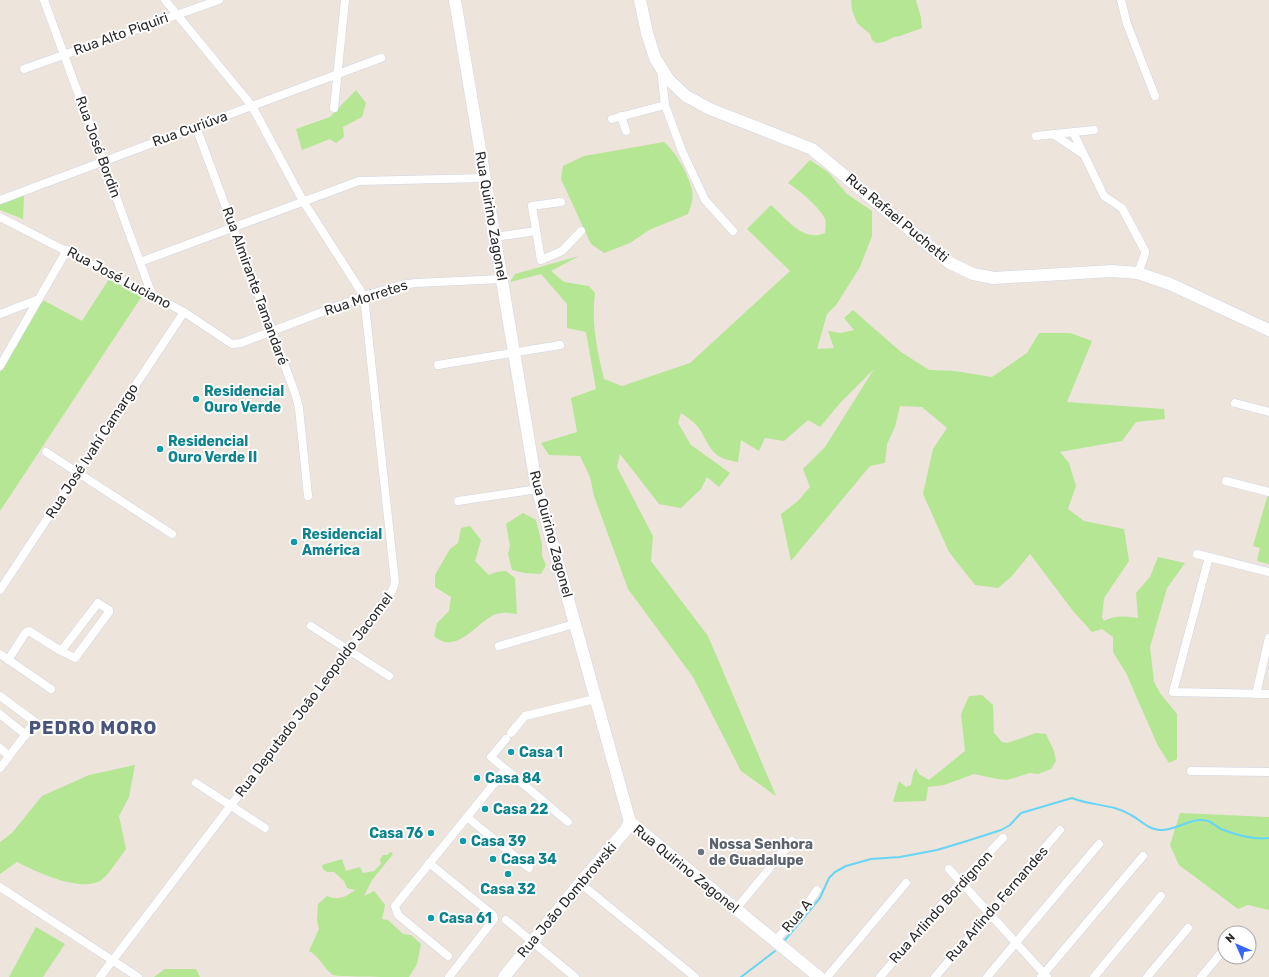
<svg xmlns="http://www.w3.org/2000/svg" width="1269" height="977" font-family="Rubik,sans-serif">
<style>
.green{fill:#b4e694}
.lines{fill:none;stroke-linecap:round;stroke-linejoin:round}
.stream{stroke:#68d5f4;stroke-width:2}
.street-casing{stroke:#d0d5e3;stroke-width:9}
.secondary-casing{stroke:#d0d5e3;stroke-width:13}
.street{stroke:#fff;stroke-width:8}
.secondary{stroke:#fff;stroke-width:12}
.culture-dot{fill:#0f9aa8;stroke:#fff;stroke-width:1.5}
.worship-dot{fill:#6b7280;stroke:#fff;stroke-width:1.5}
.labels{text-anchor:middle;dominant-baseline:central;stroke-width:4;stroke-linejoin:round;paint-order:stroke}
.street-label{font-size:14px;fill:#2a2a2a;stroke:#fff}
.culture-label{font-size:14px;font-weight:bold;fill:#0d838f;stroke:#fff;text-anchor:start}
.worship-label{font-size:14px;font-weight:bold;fill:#5b616d;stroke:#fff;text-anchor:start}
.district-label{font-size:18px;font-weight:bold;letter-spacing:1px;fill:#48547c;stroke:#fff}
</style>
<rect width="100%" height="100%" fill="#ede4db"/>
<g class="green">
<path d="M 851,0 L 916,0 L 921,18 L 922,28 L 900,36 L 894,37 L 884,42 L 876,43 L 872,40 L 870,34 L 857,23 L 852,10 Z"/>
<path d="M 356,90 L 366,103 L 362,117 L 343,127 L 344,137 L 336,143 L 330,139 L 302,150 L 296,129 L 330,117 Z"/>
<path d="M 664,142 C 676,152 688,174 692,190 C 694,198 691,206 688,214 L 649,230 L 630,243 L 604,253 L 591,244 L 561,179 L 563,166 L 584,156 Z"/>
<path d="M 810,160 L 828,172 L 847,194 L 872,211 L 872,236 L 860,267 L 836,305 L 827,314 L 817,349 L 834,348 L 828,331 L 841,333 L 854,330 L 844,318 L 853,310 L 901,352 L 929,370 L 955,371 L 992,377 L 1027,353 L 1039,333 L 1070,333 L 1092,341 L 1067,402 L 1164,409 L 1165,419 L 1136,422 L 1122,441 L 1060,452 L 1069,463 L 1076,486 L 1068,509 L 1084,521 L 1124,529 L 1129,561 L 1104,598 L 1102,617 L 1104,621 C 1115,615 1125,616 1138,618 L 1136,593 L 1150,577 L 1158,557 L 1185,563 L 1167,588 L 1150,647 L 1154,682 L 1160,693 L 1177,714 L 1177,759 L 1169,763 L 1158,746 L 1126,673 L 1113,652 L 1113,637 L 1102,629 L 1092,632 L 1073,611 L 1030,554 L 1011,577 L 998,588 L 975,585 L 949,552 L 923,494 L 933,449 L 947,428 L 922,407 L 900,406 L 895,427 L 887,444 L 885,463 L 870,466 L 791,561 L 781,514 L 798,501 L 810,487 L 803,469 L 825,447 L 874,369 L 841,402 L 820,427 L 808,420 L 784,441 L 765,438 L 759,451 L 741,440 L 738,462 C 712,458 712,450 700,430 C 697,424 687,417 681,413 L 678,423 L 691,445 L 730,473 L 719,487 L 707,477 L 701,489 L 681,508 L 659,504 L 620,454 L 617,467 L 653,536 L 651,561 L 708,636 L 776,796 L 741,771 L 693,677 L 628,589 L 594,496 L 590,477 L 580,456 L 549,455 L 541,443 L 577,432 L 571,398 L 596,389 L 586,332 L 567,328 L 567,304 L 541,274 L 510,282 L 515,274 L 579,256 L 551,271 L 564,282 L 589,286 L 595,293 C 591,322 597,350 604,379 L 622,386 L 690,363 L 790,271 L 747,229 L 771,205 C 786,218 803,243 825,233 C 825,228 827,221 824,217 C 819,207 798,189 788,183 Z"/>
<path d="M 24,195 L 23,219 L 0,210 L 0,203 Z"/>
<path d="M 109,279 L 142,296 L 0,511 L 0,372 L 41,299 L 82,321 Z"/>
<path d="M 1268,494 L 1269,495 L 1269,564 L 1257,561 L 1260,548 L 1253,546 Z"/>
<path d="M 523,513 L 536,520 L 542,544 L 542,556 L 546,565 L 541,574 L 525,573 L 512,570 L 508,554 L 510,546 L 506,524 Z"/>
<path d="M 470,526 L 481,540 L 475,561 L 489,575 L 496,572 L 506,571 L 515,578 L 517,614 C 508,613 500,611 492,616 C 474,626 455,655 434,636 L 437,623 L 449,611 L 451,597 L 435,587 L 435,575 L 450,549 L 458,543 L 461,528 Z"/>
<path d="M 982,695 L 993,705 L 994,733 L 1002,742 L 1007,743 L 1036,733 L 1046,734 L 1054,751 L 1056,761 L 1051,769 L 1038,774 L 1030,773 L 1007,780 L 997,779 L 974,774 L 944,785 L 928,787 L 926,801 L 893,802 L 899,781 L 906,787 L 911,785 L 913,774 L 916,768 L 919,774 L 929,780 L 965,751 L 961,714 L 969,696 Z"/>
<path d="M 135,765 L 129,797 L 119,816 L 126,849 C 120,857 107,877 100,881 C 78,892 37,872 17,862 L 0,874 L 0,842 L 12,833 L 42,796 L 89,775 Z"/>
<path d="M 1180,813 L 1269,817 L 1269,910 L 1248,905 L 1238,909 L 1179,865 L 1170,845 Z"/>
<path d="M 391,852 L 393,854 L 372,880 L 364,896 L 374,891 L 385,905 L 382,919 L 388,920 L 403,934 L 411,935 L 421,944 L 417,964 L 409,977 C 396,977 341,977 333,975 C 323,968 320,956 309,951 L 319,929 L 317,920 L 318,904 L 327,896 C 338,901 346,897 355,890 L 347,888 L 344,881 L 334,872 L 327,872 L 323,869 L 322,865 L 342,859 L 346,871 L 360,867 L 363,873 L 374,871 L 381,864 L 380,859 L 383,855 L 387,855 Z"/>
<path d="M 36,927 L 65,944 L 43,977 L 9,977 Z"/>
<path d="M 165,969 L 196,969 L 200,977 L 154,977 Z"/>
</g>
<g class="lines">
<g class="stream">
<path d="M 785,940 L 820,898 L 829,878 L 835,872 L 846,866 L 871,859 L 900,857 L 937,850 L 967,841 L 1001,830 L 1010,825 L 1021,813 L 1072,798 C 1091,806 1114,804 1131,815 C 1142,821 1147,829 1160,830 C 1177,831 1191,816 1208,821 C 1213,823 1217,827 1221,829 C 1236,835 1253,840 1269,838"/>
<path d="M 741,977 L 775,951"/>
</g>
<g class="street-casing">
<g id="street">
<path d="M 44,0 L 152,295"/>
<path d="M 1121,0 L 1127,24 L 1155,96"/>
<path d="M 24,69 L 219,0"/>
<path d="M 661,69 L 665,105 L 682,151 L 705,200 L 733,231"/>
<path d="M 334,108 L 345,0"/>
<path d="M 621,116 L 626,131"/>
<path d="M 612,119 L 665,105"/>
<path d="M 196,127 L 295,393 L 299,408 L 308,496"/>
<path d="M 1073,132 L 1104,196 L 1122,208 L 1145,251 L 1145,254 L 1138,273"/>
<path d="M 1053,134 L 1083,154"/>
<path d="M 1036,136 L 1094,130"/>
<path d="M 0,200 L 381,58"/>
<path d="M 561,202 L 532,206 L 541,260 L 562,251 L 581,231"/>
<path d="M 0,217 L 184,312 L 232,344 L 241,343 L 364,296 L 401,285 L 416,283 L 502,279"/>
<path d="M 495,237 L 536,231"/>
<path d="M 140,262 L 359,181 L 484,178"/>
<path d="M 0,314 L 39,299"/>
<path d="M 438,365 L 560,345"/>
<path d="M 0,366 L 67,250"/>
<path d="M 1235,403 L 1269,412"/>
<path d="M 46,452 L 172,534"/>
<path d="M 1226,481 L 1269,492"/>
<path d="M 458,501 L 538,489"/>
<path d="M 1197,554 L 1269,572"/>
<path d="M 1209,557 L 1173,692 L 1269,694"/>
<path d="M 0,590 L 184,312"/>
<path d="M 311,626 L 389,676"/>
<path d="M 499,646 L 574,624"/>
<path d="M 0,654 L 51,689"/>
<path d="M 8,660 L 26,632 L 29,631 L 61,651 L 75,658 L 109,612 L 109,610 L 98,603 L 61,651"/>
<path d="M 1256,694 L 1269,638"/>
<path d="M 0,696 L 35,722 L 0,768"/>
<path d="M 0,714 L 26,735"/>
<path d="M 511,733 L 525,716 L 595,699"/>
<path d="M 506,739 L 491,757 L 568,822"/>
<path d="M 0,748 L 9,756"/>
<path d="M 1191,771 L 1269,772"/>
<path d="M 196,783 L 265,828"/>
<path d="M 467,817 L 529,868"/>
<path d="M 429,863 L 493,915 L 494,919 L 449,977"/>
<path d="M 949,869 L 1047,977"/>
<path d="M 580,883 L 695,977"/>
<path d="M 0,887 L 138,977"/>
<path d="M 736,909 L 792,841"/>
<path d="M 506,920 L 575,977"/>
<path d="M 775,941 L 804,909 L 817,890"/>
<path d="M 448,956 L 398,915 L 395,906 L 505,770"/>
<path d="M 100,977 L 386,602 L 393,589 L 395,582 L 364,296 L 303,201 L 252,106 L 165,0"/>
<path d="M 827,977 L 906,883"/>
<path d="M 880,977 L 961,882 L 1003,838"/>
<path d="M 935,977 L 1060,830"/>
<path d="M 987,977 L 1099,844"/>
<path d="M 1041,977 L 1143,856"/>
<path d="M 1094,977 L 1161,896"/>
<path d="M 1147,977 L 1188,928"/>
<path d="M 1201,977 L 1221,953"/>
</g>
</g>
<g class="secondary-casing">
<g id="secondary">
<path d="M 455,0 L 536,484 L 630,822 L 819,977"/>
<path d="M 640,0 L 647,33 L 655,58 L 668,79 L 686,96 L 710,109 L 812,149 L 950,263 L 973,274 L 994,278 L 1112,271 L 1138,273 L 1170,284 L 1269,330"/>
<path d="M 504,977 L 580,883 L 625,831 L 630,822"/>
</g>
</g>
<use href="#street" class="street"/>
<use href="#secondary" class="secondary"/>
</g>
<g class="culture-dot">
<circle cx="196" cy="399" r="4"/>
<circle cx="160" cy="449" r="4"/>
<circle cx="294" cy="542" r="4"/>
<circle cx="511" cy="752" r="4"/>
<circle cx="477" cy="778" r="4"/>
<circle cx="485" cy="809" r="4"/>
<circle cx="431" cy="833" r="4"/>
<circle cx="463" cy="841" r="4"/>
<circle cx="493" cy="859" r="4"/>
<circle cx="508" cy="874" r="4"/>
<circle cx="431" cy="918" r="4"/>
</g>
<circle class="worship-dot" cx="701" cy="852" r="4"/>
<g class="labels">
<g class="street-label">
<text transform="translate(121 34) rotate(-20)">Rua Alto Piquiri</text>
<text transform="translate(190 129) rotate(-20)">Rua Curiúva</text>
<text transform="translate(98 147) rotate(70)">Rua José Bordin</text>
<text transform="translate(491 216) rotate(80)">Rua Quirino Zagonel</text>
<text transform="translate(897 218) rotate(40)">Rua Rafael Puchetti</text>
<text transform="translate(119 278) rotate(28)">Rua José Luciano</text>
<text transform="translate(255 286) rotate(70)">Rua Almirante Tamandaré</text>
<text transform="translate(366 298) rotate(-18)">Rua Morretes</text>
<text transform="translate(92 451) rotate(-57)">Rua José Ivahí Camargo</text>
<text transform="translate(551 534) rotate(75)">Rua Quirino Zagonel</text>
<text transform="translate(314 695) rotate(-53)">Rua Deputado João Leopoldo Jacomel</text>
<text transform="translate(686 869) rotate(39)">Rua Quirino Zagonel</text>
<text transform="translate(567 900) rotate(-50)">Rua João Dombrowski</text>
<text transform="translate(997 904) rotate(-49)">Rua Arlindo Fernandes</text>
<text transform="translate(941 907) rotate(-48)">Rua Arlindo Bordignon</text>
<text transform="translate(797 916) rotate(-50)">Rua A</text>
</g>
<g class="culture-label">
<text x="204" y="391">Residencial<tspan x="204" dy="16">Ouro Verde</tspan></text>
<text x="168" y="441">Residencial<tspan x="168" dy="16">Ouro Verde II</tspan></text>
<text x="302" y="534">Residencial<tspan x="302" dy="16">América</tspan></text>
<text x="519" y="752">Casa 1</text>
<text x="485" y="778">Casa 84</text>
<text x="493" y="809">Casa 22</text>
<text x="423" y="833" text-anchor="end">Casa 76</text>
<text x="471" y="841">Casa 39</text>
<text x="501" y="859">Casa 34</text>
<text x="508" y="889" text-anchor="middle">Casa 32</text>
<text x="439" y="918">Casa 61</text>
</g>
<g class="worship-label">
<text x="709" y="844">Nossa Senhora<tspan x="709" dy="16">de Guadalupe</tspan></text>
</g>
<g class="district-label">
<text x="93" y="728">PEDRO MORO</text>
</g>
</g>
<g transform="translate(1237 945) rotate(315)"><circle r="19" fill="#ffffff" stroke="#aaaaaa"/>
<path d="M0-3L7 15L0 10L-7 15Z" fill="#3564ff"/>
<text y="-6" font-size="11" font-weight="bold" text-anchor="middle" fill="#2a2a2a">N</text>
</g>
</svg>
